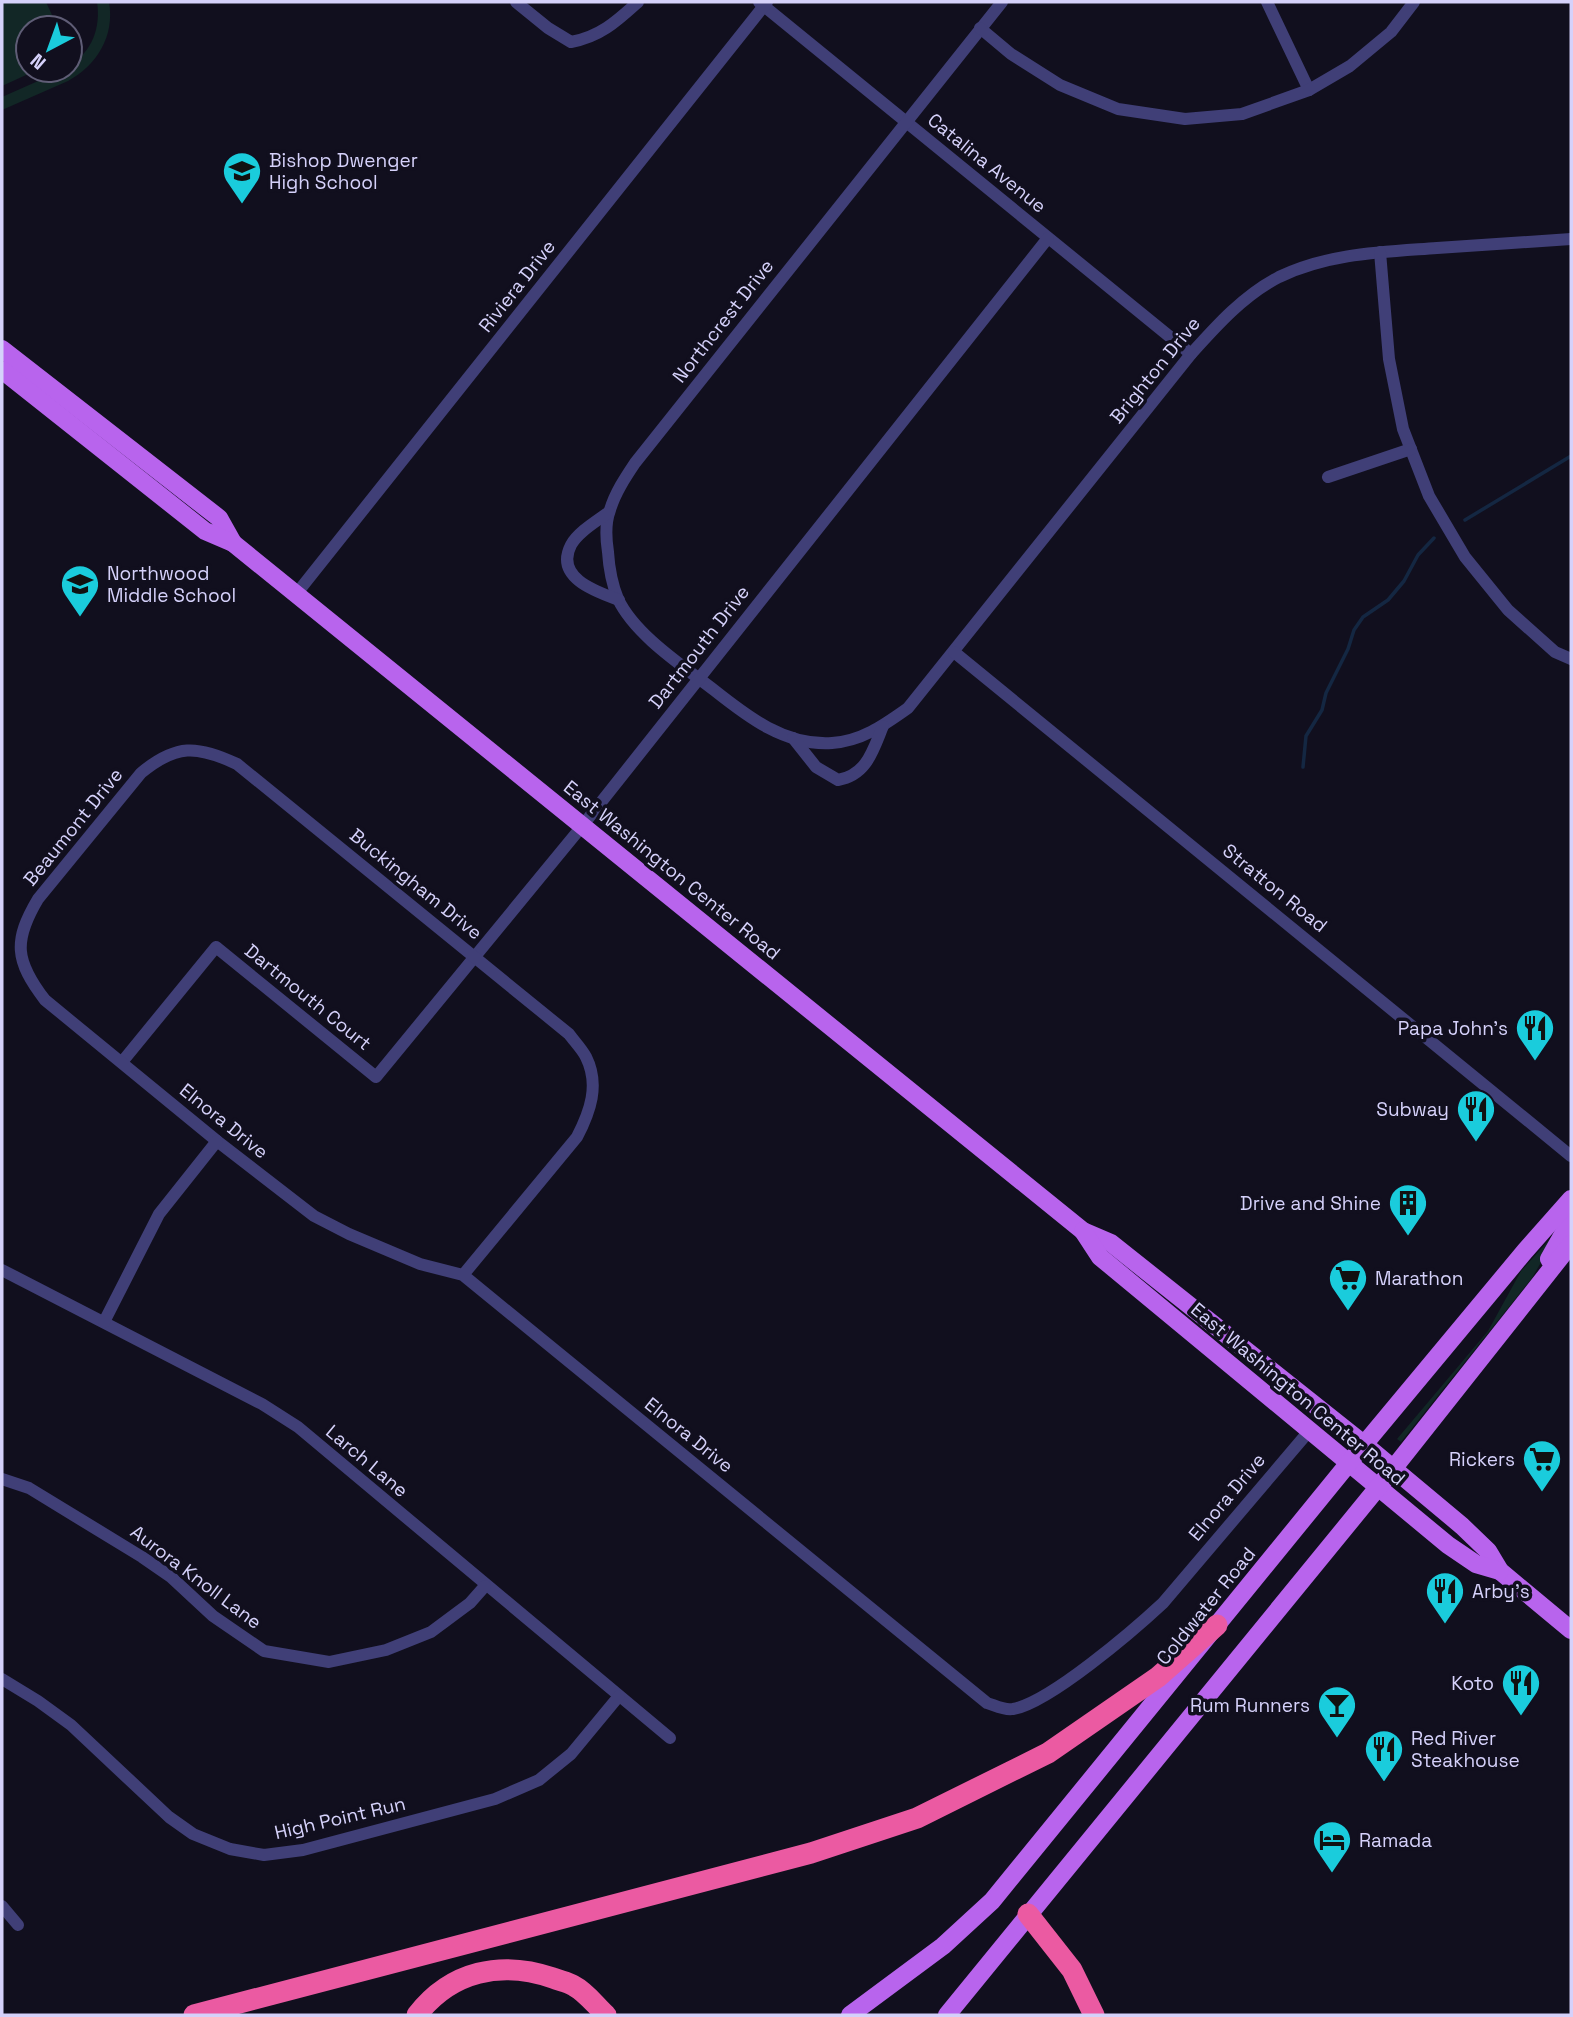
<svg xmlns="http://www.w3.org/2000/svg" width="1573" height="2017" font-family="'Space Grotesk',sans-serif">
<style>
.green{fill:#122726}
.lines{fill:none;stroke-linecap:round;stroke-linejoin:round}
.stream{stroke:#142742;stroke-width:3.5}
.minor{stroke:#403f77;stroke-width:12}
.primary{stroke:#b864ed;stroke-width:18}
.motorway{stroke:#eb5aa2;stroke-width:21}
.labels{text-anchor:middle;dominant-baseline:central;stroke-width:7;stroke-linejoin:round;paint-order:stroke}
.poi-label{font-size:19px;fill:#d5d1fa;stroke:#110f1e;text-anchor:start}
.street-label{font-size:19px;fill:#d5d1fa;stroke:#110f1e}
</style>
<rect width="100%" height="100%" fill="#110f1e"/>
<g class="green">
<path d="M 2,2 L 46,2 L 58,28 L 28,28 L 28,70 L 37,70 L 2,86 Z"/>
<path d="M 97,2 L 109,2 C 115,36 97,65 68,81 L 2,110 L 2,97 L 63,70 L 70,70 L 70,66 C 92,51 101,28 97,2 Z"/>
<path d="M 1558,1230 L 1559,1231 L 1532,1278 L 1401,1442 L 1397,1439 L 1488,1331 L 1521,1271 Z"/>
</g>
<g class="lines">
<g class="stream">
<path d="M 1465,520 L 1571,456"/>
<path d="M 1303,767 L 1306,736 L 1322,710 L 1326,693 L 1348,649 L 1354,630 L 1363,617 L 1388,600 L 1404,581 L 1418,555 L 1434,538"/>
</g>
<g class="minor">
<path d="M 516,2 L 548,28 L 571,42 C 600,37 617,21 638,2"/>
<path d="M 759,2 L 1191,354"/>
<path d="M 1002,2 L 635,463 C 625,478 615,493 610,510 C 605,523 606,539 608,552 C 609,568 612,584 618,599 C 635,635 683,666 714,690 C 748,717 785,746 832,743 C 862,741 884,725 908,708 L 1191,354 C 1217,325 1244,295 1279,277 C 1329,253 1383,252 1437,248 C 1482,245 1526,242 1571,239"/>
<path d="M 1267,2 L 1309,90"/>
<path d="M 980,28 L 1011,54 L 1060,85 L 1118,109 L 1185,119 L 1242,114 L 1309,90 L 1350,66 L 1391,32 L 1414,2"/>
<path d="M 1380,252 L 1389,359 L 1403,429 L 1429,496 L 1465,557 L 1508,610 L 1555,652 L 1571,659"/>
<path d="M 1328,477 L 1411,449"/>
<path d="M 609,512 C 597,521 578,532 571,545 C 554,578 597,592 619,600"/>
<path d="M 297,593 L 767,2"/>
<path d="M 954,652 L 1571,1156"/>
<path d="M 793,738 L 816,767 L 838,780 C 867,775 873,750 883,726"/>
<path d="M 122,1062 L 216,947 L 376,1077 L 583,825 L 1048,238"/>
<path d="M 2,1270 L 262,1404 L 298,1427 L 670,1738"/>
<path d="M 463,1275 L 577,1137 C 590,1112 600,1085 586,1057 C 582,1049 574,1041 569,1034 L 237,764 C 197,745 176,744 141,773 L 38,899 C 13,941 15,961 45,1000 L 217,1141 L 314,1216 L 349,1234 L 420,1264 L 463,1275 L 987,1703 C 994,1705 1005,1711 1013,1709 C 1049,1703 1134,1630 1163,1603 L 1310,1430"/>
<path d="M 104,1322 L 159,1214 L 217,1141"/>
<path d="M 2,1479 L 29,1488 L 142,1557 L 171,1577 L 213,1616 L 264,1651 L 329,1662 L 386,1650 L 431,1632 L 470,1603 L 485,1586"/>
<path d="M 2,1679 L 38,1701 L 71,1725 L 169,1817 L 193,1834 L 230,1849 L 264,1855 L 303,1850 L 495,1799 L 539,1780 L 571,1754 L 619,1696"/>
<path d="M 2,1906 L 18,1925"/>
</g>
<g class="primary">
<path d="M 2,349 L 219,518 L 233,543"/>
<path d="M 2,370 L 205,531 L 233,543 L 1083,1231 L 1111,1243 L 1365,1445 L 1462,1526 L 1488,1551 L 1500,1571 L 1571,1630"/>
<path d="M 1083,1231 L 1100,1257 L 1448,1545 L 1476,1564 L 1500,1571"/>
<path d="M 1549,1259 L 1571,1220"/>
<path d="M 850,2015 L 943,1946 L 992,1901 L 1357,1453 L 1525,1251 L 1571,1199"/>
<path d="M 947,2015 L 1393,1469 L 1571,1244"/>
</g>
<g class="motorway">
<path d="M 1028,1914 L 1072,1970 L 1094,2015"/>
<path d="M 194,2015 L 811,1853 L 917,1818 L 1048,1753 L 1158,1677 L 1217,1625"/>
<path d="M 417,2015 C 451,1971 501,1960 553,1978 C 560,1981 568,1982 574,1986 C 586,1992 596,2006 606,2015"/>
</g>
</g>
<defs>
<g id="school-pin" transform="scale(2.0125)"><path d="M0 17L-7.5 6A9.5 9.5 0 1 1 7.5 6Z" fill="#1accdc" stroke="#110f1e"/><path d="M0-5L7-2L0 1L-7-2ZM-4 1L0 2.5L4 1V4Q0 6-4 4Z" fill="#111"/></g>
<g id="restaurant-pin" transform="scale(2.0125)"><path d="M0 17L-7.5 6A9.5 9.5 0 1 1 7.5 6Z" fill="#1accdc" stroke="#110f1e"/><path d="M-5-6h1v4h1v-4h1v4h1v-4h1v5L-1.5 .5V6h-2V.5L-5-1ZM5-6V6H3V1.5H1.5Q1.5-4 5-6Z" fill="#111"/></g>
<g id="building-pin" transform="scale(2.0125)"><path d="M0 17L-7.5 6A9.5 9.5 0 1 1 7.5 6Z" fill="#1accdc" stroke="#110f1e"/><path d="M-4-6H4V6H1V3H-1V6H-4ZM-2.5-4.3h1.7v1.8h-1.7ZM.8-4.3h1.7v1.8H.8ZM-2.5-1h1.7V.8h-1.7ZM.8-1h1.7V.8H.8Z" fill="#111"/></g>
<g id="supermarket-pin" transform="scale(2.0125)"><path d="M0 17L-7.5 6A9.5 9.5 0 1 1 7.5 6Z" fill="#1accdc" stroke="#110f1e"/><path d="M-6-5.5h2.5l.6 2H6L4.5 2H-2.5L-4.4-4H-6ZM-1.5 3.2a1.3 1.3 0 1 0 .1 0ZM3 3.2a1.3 1.3 0 1 0 .1 0Z" fill="#111"/></g>
<g id="bar-pin" transform="scale(2.0125)"><path d="M0 17L-7.5 6A9.5 9.5 0 1 1 7.5 6Z" fill="#1accdc" stroke="#110f1e"/><path d="M-6-5H6L.8 .8V4.5H3.5V6h-7V4.5H-.8V.8Z" fill="#111"/></g>
<g id="hotel-pin" transform="scale(2.0125)"><path d="M0 17L-7.5 6A9.5 9.5 0 1 1 7.5 6Z" fill="#1accdc" stroke="#110f1e"/><path d="M-6-4.5h1.5V1H6V5H4.5V3h-9V5H-6ZM-4 0a1.8 1.8 0 1 1 3.6 0ZM.5 0V-2.5h3Q6-2.5 6 0Z" fill="#111"/></g>
</defs>
<g fill-rule="evenodd">
<use href="#school-pin" x="242" y="171"/>
<use href="#school-pin" x="80" y="584"/>
<use href="#restaurant-pin" x="1535" y="1028"/>
<use href="#restaurant-pin" x="1476" y="1109"/>
<use href="#building-pin" x="1408" y="1203"/>
<use href="#supermarket-pin" x="1348" y="1278"/>
<use href="#supermarket-pin" x="1542" y="1459"/>
<use href="#restaurant-pin" x="1445" y="1591"/>
<use href="#restaurant-pin" x="1521" y="1683"/>
<use href="#bar-pin" x="1337" y="1705"/>
<use href="#restaurant-pin" x="1384" y="1749"/>
<use href="#hotel-pin" x="1332" y="1840"/>
</g>
<g class="labels">
<g class="poi-label">
<text x="269" y="160">Bishop Dwenger<tspan x="269" dy="22">High School</tspan></text>
<text x="107" y="573">Northwood<tspan x="107" dy="22">Middle School</tspan></text>
<text x="1508" y="1028" text-anchor="end">Papa John's</text>
<text x="1449" y="1109" text-anchor="end">Subway</text>
<text x="1381" y="1203" text-anchor="end">Drive and Shine</text>
<text x="1375" y="1278">Marathon</text>
<text x="1515" y="1459" text-anchor="end">Rickers</text>
<text x="1472" y="1591">Arby's</text>
<text x="1494" y="1683" text-anchor="end">Koto</text>
<text x="1310" y="1705" text-anchor="end">Rum Runners</text>
<text x="1411" y="1738">Red River<tspan x="1411" dy="22">Steakhouse</tspan></text>
<text x="1359" y="1840">Ramada</text>
</g>
<g class="street-label">
<text transform="translate(987 163) rotate(39)">Catalina Avenue</text>
<text transform="translate(517 286) rotate(-52)">Riviera Drive</text>
<text transform="translate(723 321) rotate(-52)">Northcrest Drive</text>
<text transform="translate(1155 370) rotate(-51)">Brighton Drive</text>
<text transform="translate(699 647) rotate(-52)">Dartmouth Drive</text>
<text transform="translate(73 827) rotate(-51)">Beaumont Drive</text>
<text transform="translate(672 870) rotate(39)">East Washington Center Road</text>
<text transform="translate(416 884) rotate(39)">Buckingham Drive</text>
<text transform="translate(1275 888) rotate(39)">Stratton Road</text>
<text transform="translate(308 997) rotate(39)">Dartmouth Court</text>
<text transform="translate(224 1121) rotate(39)">Elnora Drive</text>
<text transform="translate(1298 1394) rotate(40)">East Washington Center Road</text>
<text transform="translate(689 1435) rotate(39)">Elnora Drive</text>
<text transform="translate(367 1461) rotate(40)">Larch Lane</text>
<text transform="translate(1227 1497) rotate(-50)">Elnora Drive</text>
<text transform="translate(196 1577) rotate(37)">Aurora Knoll Lane</text>
<text transform="translate(1206 1606) rotate(-51)">Coldwater Road</text>
<text transform="translate(340 1818) rotate(-13)">High Point Run</text>
</g>
</g>
<rect width="1573" height="2017" fill="none" stroke="#d5d1fa" stroke-width="7"/>
<g transform="translate(49 49) rotate(221)"><circle r="33" fill="#110f1e" stroke="#5f5d76" stroke-width="2"/>
<path d="M0-5L12 26L0 18L-12 26Z" fill="#1accdc"/>
<text y="-10" font-size="19" font-weight="bold" text-anchor="middle" fill="#d5d1fa">N</text>
</g>
</svg>
